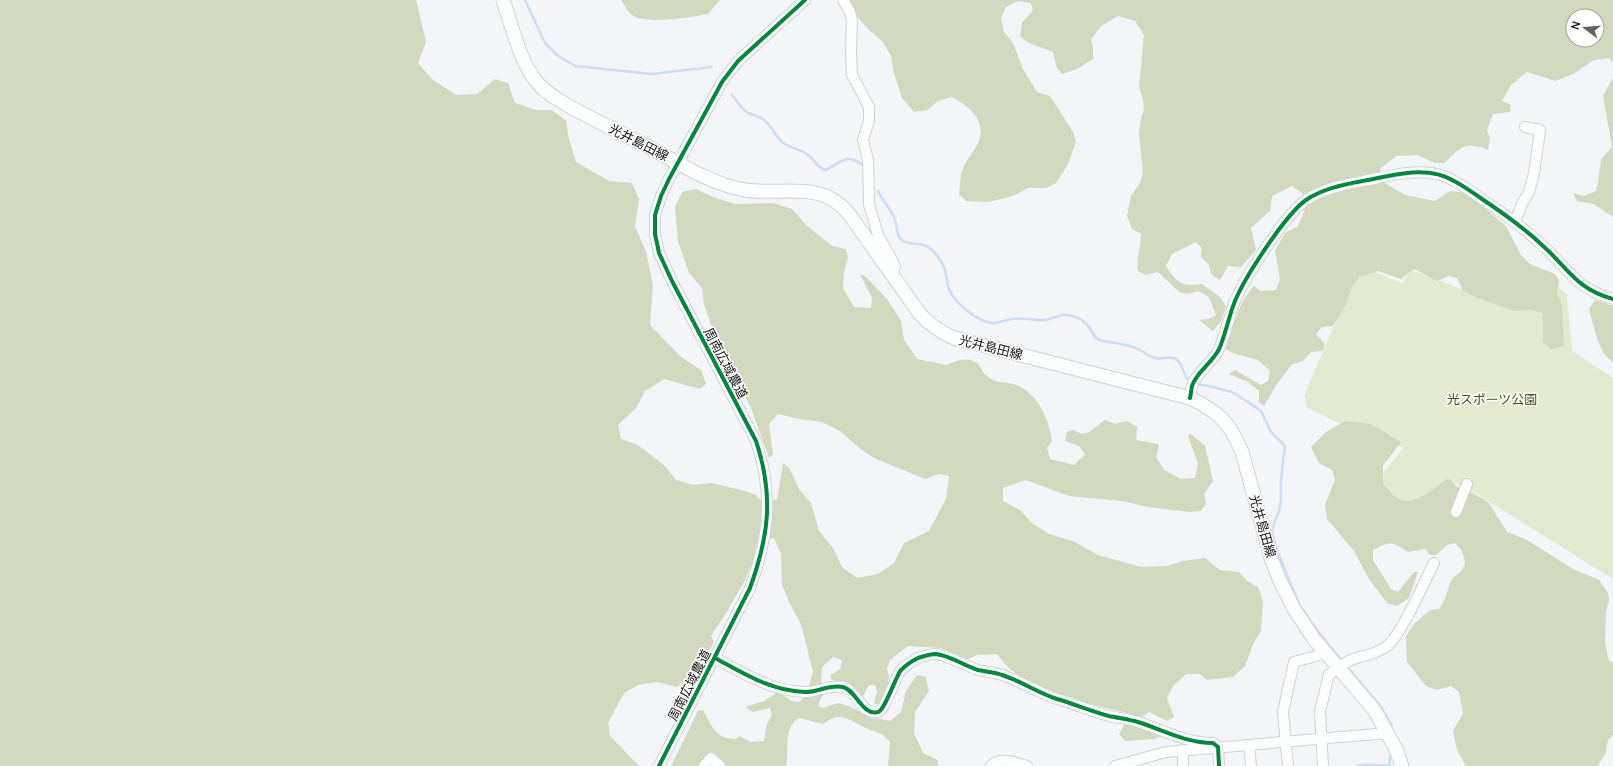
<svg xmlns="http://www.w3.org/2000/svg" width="1613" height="766" font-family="Manrope,'Noto Sans JP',sans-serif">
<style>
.green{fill:#e4ead0}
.forest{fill:#d2d9be;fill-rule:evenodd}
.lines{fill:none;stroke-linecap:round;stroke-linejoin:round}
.stream{stroke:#ceddf8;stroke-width:2.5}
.minor-casing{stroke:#d1d2d3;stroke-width:12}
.major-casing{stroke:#d1d2d3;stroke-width:15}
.minor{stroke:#fdfefe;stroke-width:10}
.major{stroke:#fdfefe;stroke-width:13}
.cycleway-casing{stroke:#fff;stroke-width:6}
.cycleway{stroke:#00873e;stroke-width:4}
.labels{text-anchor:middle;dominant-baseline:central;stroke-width:3;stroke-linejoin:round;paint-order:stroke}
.street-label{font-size:13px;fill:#131315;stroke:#fff}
.park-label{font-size:13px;fill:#475117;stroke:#fff}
</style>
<rect width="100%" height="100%" fill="#f4f5f8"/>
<path class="green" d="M 1411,270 L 1506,306 L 1555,285 L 1567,294 L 1572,351 L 1613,378 L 1613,579 L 1475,493 L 1456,484 L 1420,515 L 1370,490 L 1403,448 L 1362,429 L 1344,425 L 1307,408 L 1304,396 L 1355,276 L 1372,271 L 1402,283 Z"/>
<g class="forest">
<path d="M 0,0 L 416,0 L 426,42 L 418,63 L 432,79 L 456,95 L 477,94 L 495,79 L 508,83 L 515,103 L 536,110 L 552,110 L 566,121 L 569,139 L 576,162 L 609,181 L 632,183 L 639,199 L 635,226 L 646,252 L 653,285 L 650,325 L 681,357 L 701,370 L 706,384 L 700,389 L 664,379 L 645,391 L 636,408 L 618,425 L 621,439 L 638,445 L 665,466 L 676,480 L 693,485 L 712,483 L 745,491 L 756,495 L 764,504 L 777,499 L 783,463 L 790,469 L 799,489 L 811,503 L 819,531 L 833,548 L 842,567 L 857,578 L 878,574 L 894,563 L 904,543 L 929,531 L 946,499 L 949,476 L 939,474 L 925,479 L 874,458 L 858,447 L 840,431 L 822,422 L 799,419 L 778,414 L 769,424 L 773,455 L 769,458 L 751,408 L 713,330 L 704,304 L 702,288 L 689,273 L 678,241 L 675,207 L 682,192 L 696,189 L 713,197 L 735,204 L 773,203 L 792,209 L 806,225 L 832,246 L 846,249 L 848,258 L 844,272 L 843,288 L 854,307 L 871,308 L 872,298 L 860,274 L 866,277 L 887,299 L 901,321 L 904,340 L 917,359 L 947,365 C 955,360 970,356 978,364 C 982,368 982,373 987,376 C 991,379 996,382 1001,382 C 1006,383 1011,383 1016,385 C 1038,393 1049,420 1052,441 L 1047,448 L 1050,459 L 1074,465 L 1085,454 L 1079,446 L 1065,441 L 1067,432 L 1073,430 L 1082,434 L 1089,432 L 1105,420 L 1115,424 L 1127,421 L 1137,427 L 1136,440 L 1158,444 L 1159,447 L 1156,457 L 1164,470 L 1181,479 L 1195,478 L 1198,464 L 1188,436 L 1190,433 L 1205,446 L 1213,481 L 1204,494 L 1206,503 L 1201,511 L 1190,512 L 1148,507 L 1122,501 L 1069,496 L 1026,480 L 1003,488 L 1003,501 L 1020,510 L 1032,523 L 1049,534 L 1073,541 L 1098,555 L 1141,567 L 1167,566 L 1183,561 L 1205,558 L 1220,570 L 1239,572 L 1247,581 L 1258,587 L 1263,601 L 1261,631 L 1254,642 L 1245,666 L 1233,677 L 1207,680 L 1200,674 L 1186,674 L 1173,686 L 1167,698 L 1174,717 L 1167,721 L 1149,712 L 1140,718 L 1144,728 L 1162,736 L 1155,739 L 1125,741 L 1119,734 L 1126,722 L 1127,713 C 1088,703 1043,695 1011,670 C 1006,666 1001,659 997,654 L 977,655 L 968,659 L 941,648 L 908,646 L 890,660 L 887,669 L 889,676 L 888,686 L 880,704 L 874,704 L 877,691 L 875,685 L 869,685 L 863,696 L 859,696 L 831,679 L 831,675 L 840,669 L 842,660 L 833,657 L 822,667 L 821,683 L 825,685 L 828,692 L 822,696 L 818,706 L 823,708 L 838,703 L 849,706 L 871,717 L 890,721 L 901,712 L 906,691 L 917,675 L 926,677 L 929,691 L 915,712 L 914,733 L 923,753 L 938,760 L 938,766 L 888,766 L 890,742 C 882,732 877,733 866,728 C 848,720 842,710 823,724 L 799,718 C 782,728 790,750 786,766 L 725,766 L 719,758 L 712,756 L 697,766 L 671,766 L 698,711 L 703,710 C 712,726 715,739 736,739 L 739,736 L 751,742 L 764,741 L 767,724 L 772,715 L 770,708 L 753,712 L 745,707 L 764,701 L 778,692 L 792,701 L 799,702 L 806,696 L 813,672 L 801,624 L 789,602 L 782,584 L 781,554 L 774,538 L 762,540 L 744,582 L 728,610 L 711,636 L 714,642 L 695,674 L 677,687 L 657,682 L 638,685 L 624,693 L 608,723 L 610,736 L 639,766 L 0,766 Z"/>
<path d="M 621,0 L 720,0 L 708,14 C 692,17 645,25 632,15 C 628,12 624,4 621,0 Z"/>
<path d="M 848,0 L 1613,0 L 1613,63 L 1609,58 L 1594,60 L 1573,74 L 1555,81 L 1527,72 L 1511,85 L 1502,101 L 1511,105 L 1510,112 L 1493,114 L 1487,130 L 1490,138 L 1488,150 C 1466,141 1459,147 1445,163 L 1435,163 L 1417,155 L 1396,156 L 1380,169 L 1385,183 L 1405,195 L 1435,201 L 1450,191 L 1467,193 L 1506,226 L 1521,255 L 1530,264 L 1555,274 L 1559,280 L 1557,294 L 1562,305 L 1564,346 L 1551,349 L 1543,342 L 1543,313 L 1531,310 L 1514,311 L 1475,297 L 1463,291 L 1457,278 L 1449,276 L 1437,281 L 1414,269 L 1401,279 L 1378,271 L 1359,277 L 1352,287 L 1345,306 L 1333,326 L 1322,327 L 1316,334 L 1325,344 L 1323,351 L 1311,352 L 1303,361 L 1291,365 L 1275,387 L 1264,406 L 1259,402 L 1259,391 L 1248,382 L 1229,374 L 1235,370 L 1261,385 L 1268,381 L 1270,371 L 1258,360 L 1232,353 L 1226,349 C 1233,328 1238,302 1254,286 L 1260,291 L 1276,290 L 1280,279 L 1275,251 L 1285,233 L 1298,226 L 1305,209 L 1303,194 L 1292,186 L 1272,196 L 1270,211 L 1251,228 L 1256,250 L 1241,267 L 1228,266 L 1220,280 L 1211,274 L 1209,265 L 1201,257 L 1202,248 L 1196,242 L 1172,254 L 1166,266 C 1177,283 1181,287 1202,284 L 1220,297 L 1226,307 L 1221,321 L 1213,331 L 1199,320 L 1209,319 L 1216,315 L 1209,297 L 1198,291 L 1188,294 L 1179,292 L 1158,272 L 1146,275 L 1138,271 C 1136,259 1141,247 1141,234 L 1132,229 L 1127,216 L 1131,196 L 1140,183 L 1143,172 L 1139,134 L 1141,118 L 1144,110 L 1143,100 L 1139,87 L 1144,35 L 1135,21 L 1118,16 L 1101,26 L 1091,39 L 1093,48 L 1093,59 L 1077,69 L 1062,74 L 1057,68 L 1053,52 C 1041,46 1029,46 1020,36 L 1022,23 L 1033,10 L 1031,3 L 1018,1 L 1006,7 L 1001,18 L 1004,32 L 1013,43 L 1023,69 L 1037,92 L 1050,96 L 1073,132 L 1076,142 L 1068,164 L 1056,183 L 1046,188 L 1028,188 L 1013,196 L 988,202 L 966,201 L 959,194 C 960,186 960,176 963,169 C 966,160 973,153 977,145 C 989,123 970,106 952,97 L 938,101 L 927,110 L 914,112 L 902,98 L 893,70 L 891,56 L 882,41 L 868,29 L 855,14 ZM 1573,16 L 1597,16 L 1597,40 L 1573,40 Z"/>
<path d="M 1613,77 L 1613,217 L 1594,204 L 1577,201 L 1573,193 L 1584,196 L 1596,191 L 1599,176 L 1601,159 L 1612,147 L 1603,96 Z"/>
<path d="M 1595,300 L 1613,306 L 1613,362 C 1599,355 1593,324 1589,309 Z"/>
<path d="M 1345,421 L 1371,424 L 1401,442 L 1383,466 L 1383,484 C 1388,489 1393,496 1399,499 C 1414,508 1437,486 1448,478 L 1457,487 L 1473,493 L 1489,503 L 1507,532 L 1527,540 L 1573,569 L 1599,580 L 1608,593 L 1609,600 L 1606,611 L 1605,642 L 1609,661 L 1613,662 L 1613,735 L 1608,740 L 1605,755 L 1597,766 L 1466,766 L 1457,750 L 1453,730 L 1463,714 L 1459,692 L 1451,686 L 1437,690 L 1426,686 L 1407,662 L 1406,636 L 1413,625 L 1430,610 L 1439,609 C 1446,601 1446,592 1450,583 C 1453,575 1456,577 1461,571 C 1469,561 1463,551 1455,543 L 1447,545 L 1436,555 L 1430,555 L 1425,549 L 1408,552 C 1392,541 1390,541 1373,550 L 1373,560 L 1391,589 L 1398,592 L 1414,572 L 1418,572 L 1409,598 L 1397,606 L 1387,603 L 1369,579 L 1354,551 L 1327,519 L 1325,505 L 1335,480 L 1332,470 L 1319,463 L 1311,447 L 1326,432 Z"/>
</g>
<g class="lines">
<g class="stream">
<path d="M 525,0 L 545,43 L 557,55 L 575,66 L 652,74 L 712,67"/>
<path d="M 732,95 C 737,101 741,109 748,113 C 753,115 758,116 763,119 C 773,126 775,138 785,144 C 793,149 801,149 808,155 C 815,160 817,168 826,170 C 843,161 847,152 865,167"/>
<path d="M 878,191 C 882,200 890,208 894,217 C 897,223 896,232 900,238 C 906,246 920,242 928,247 C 933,250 939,258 942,263 C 947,271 946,278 948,286 C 951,300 974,318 987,322 C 995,325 1003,321 1011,319 C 1022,317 1033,321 1044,320 C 1050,320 1053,317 1059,316 C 1068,313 1083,318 1089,327 C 1092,331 1093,335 1097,339 C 1109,343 1122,343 1133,347 C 1141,349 1147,356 1155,358 C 1161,360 1168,356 1174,358 C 1185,363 1182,378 1192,383"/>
<path d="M 1196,384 L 1209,386 L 1232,392 L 1248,402 L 1261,411 L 1271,432 L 1285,446 L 1281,479 L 1281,500 L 1279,511 L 1275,520 L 1272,532 L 1278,553 L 1300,606 L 1317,630 L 1341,660"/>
<path d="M 1349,669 L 1381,707 L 1392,726"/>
<path d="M 1357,766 C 1368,763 1377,766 1388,765"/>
<path d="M 1389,766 L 1391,752"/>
</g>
<g class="minor-casing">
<g id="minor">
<path d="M 843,0 L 850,12 L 852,21 L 851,51 L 852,75 L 869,107 L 869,121 L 863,140 L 868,160 L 869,204 L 878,235 L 891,258 L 895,267 L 892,274"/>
<path d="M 1515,222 L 1522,204 L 1529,192 L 1534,173 L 1540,130 L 1525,127"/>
<path d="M 1190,398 C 1191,394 1191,390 1192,386 C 1197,371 1214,362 1220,347 C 1226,332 1229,316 1235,301 C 1245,277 1285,215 1306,200 C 1326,186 1355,183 1378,178 C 1404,173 1430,167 1454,181 C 1464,186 1473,193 1482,199 C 1503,213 1524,228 1542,245 C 1568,268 1576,289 1613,299"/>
<path d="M 1456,512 L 1467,484"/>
<path d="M 715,658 C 743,673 771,691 804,692 C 817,693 829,684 843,687 C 856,690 862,716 878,712 C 885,710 895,678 901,670 C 906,665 912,661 918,658 C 924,656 930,654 936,654 C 951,656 963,665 978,670 C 986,672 994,672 1002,675 C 1021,681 1038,693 1057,699 C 1074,704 1091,711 1109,716 C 1118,718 1129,719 1138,722 C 1163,730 1186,743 1213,743 L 1218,747 L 1219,766"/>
<path d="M 1249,745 L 1251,766"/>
<path d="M 1183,750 L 1183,766"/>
<path d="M 659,766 L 750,588 C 769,536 774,495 756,441 L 672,281 L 659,253 L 655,234 L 655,215 L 661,196 L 669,179 L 722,82 L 738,61 L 805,0"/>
<path d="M 704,766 L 711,758 L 720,766"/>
<path d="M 991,766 C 1000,756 1016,763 1027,766"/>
<path d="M 1115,766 L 1166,752 L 1388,733"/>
<path d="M 1288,766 L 1283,712 L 1294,662 L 1316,656 L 1324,651"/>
<path d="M 1323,766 L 1320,711 L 1329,674 C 1336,671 1341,666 1347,662 C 1359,655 1375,656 1387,646 C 1402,634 1424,582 1434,563"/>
</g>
</g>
<g class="major-casing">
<path id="major" d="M 503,0 C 512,25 519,60 536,81 C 544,92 556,98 567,105 C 592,119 617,131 643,144 C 674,160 709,184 745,190 C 783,196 821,179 849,214 L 920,314 C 930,325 940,332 954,338 L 1190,398 C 1219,412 1230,423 1242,452 L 1271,558 L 1280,581 L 1294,609 L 1314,639 L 1375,711 L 1396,749 L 1402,766"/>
</g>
<use href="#minor" class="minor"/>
<use href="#major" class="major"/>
<g class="cycleway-casing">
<g id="cycleway">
<path d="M 1190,398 C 1191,394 1191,390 1192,386 C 1197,371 1214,362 1220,347 C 1226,332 1229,316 1235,301 C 1245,277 1285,215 1306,200 C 1326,186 1355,183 1378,178 C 1404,173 1430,167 1454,181 C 1464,186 1473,193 1482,199 C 1503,213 1524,228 1542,245 C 1568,268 1576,289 1613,299"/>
<path d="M 715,658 C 743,673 771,691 804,692 C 817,693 829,684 843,687 C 856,690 862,716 878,712 C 885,710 895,678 901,670 C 906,665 912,661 918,658 C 924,656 930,654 936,654 C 951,656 963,665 978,670 C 986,672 994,672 1002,675 C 1021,681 1038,693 1057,699 C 1074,704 1091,711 1109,716 C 1118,718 1129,719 1138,722 C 1163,730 1186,743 1213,743 L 1218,747 L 1219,766"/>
<path d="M 659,766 L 750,588 C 769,536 774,495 756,441 L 672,281 L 659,253 L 655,234 L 655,215 L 661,196 L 669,179 L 722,82 L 738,61 L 805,0"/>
</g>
</g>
<use href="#cycleway" class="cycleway"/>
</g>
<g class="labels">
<g class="street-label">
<text transform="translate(639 142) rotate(27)">光井島田線</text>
<text transform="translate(991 347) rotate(14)">光井島田線</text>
<text transform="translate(726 363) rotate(62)">周南広域農道</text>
<text transform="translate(1263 526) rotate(74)">光井島田線</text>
<text transform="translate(689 685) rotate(-63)">周南広域農道</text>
</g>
<g class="park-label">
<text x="1492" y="399">光スポーツ公園</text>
</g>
</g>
<g transform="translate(1585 28) rotate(286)"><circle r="19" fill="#ffffff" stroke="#a1a1a1"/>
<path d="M0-3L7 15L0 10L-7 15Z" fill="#626264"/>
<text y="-6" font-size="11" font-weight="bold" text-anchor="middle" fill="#131315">N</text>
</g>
</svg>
